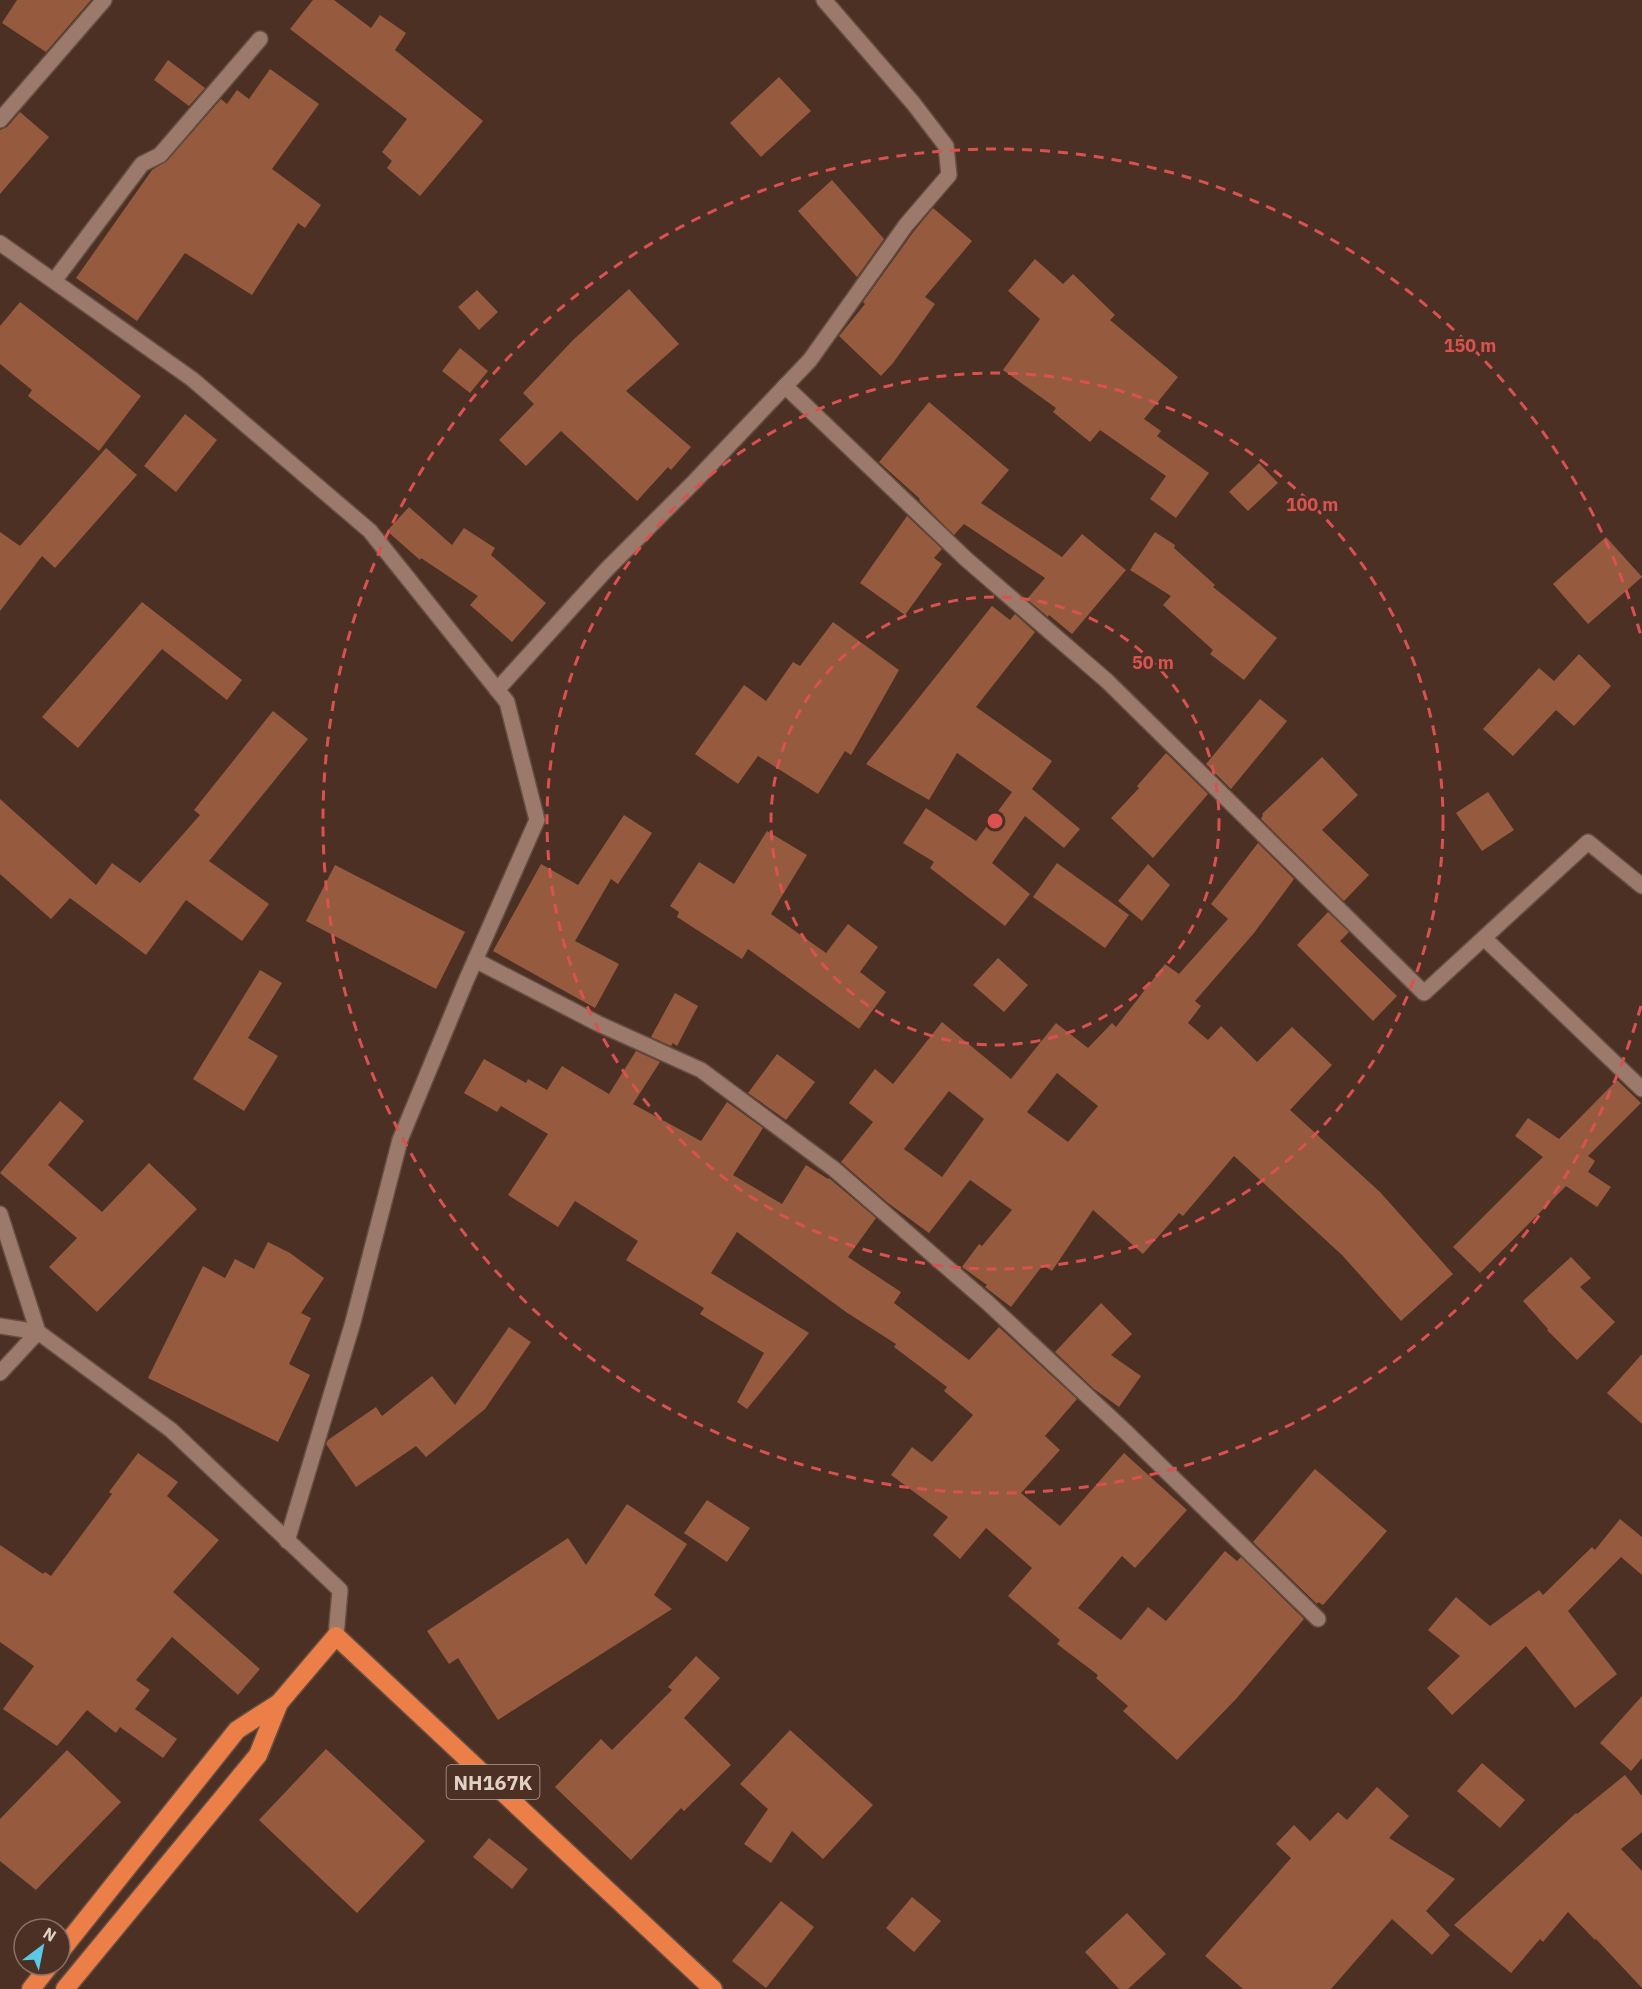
<svg xmlns="http://www.w3.org/2000/svg" width="1642" height="1989" font-family="'IBM Plex Sans',sans-serif">
<style>
.building{fill:#965b3f;fill-rule:evenodd}
.lines{fill:none;stroke-linecap:round;stroke-linejoin:round}
.minor-casing{stroke:#664e43;stroke-width:18}
.highway-casing{stroke:#664e43;stroke-width:21}
.minor{stroke:#9b7a6b;stroke-width:15}
.highway{stroke:#ec7e48;stroke-width:18}
.ring{fill:none;stroke:#d95250;stroke-width:3;stroke-dasharray:10 8}
.labels{text-anchor:middle;dominant-baseline:central;stroke-width:5;stroke-linejoin:round;paint-order:stroke}
.shield{fill:#4c3023;stroke:#b5a096;stroke-width:1.5}
.shield-label{font-size:20px;font-weight:bold;fill:#e2d0c7}
.centre{fill:#d95250;stroke:#4c3023;stroke-width:3}
.ring-label{font-size:18px;text-anchor:middle;font-weight:bold;fill:#d95250;stroke:#4c3023;stroke-width:5;stroke-linejoin:round;paint-order:stroke}
</style>
<rect width="100%" height="100%" fill="#4c3023"/>
<g class="building">
<path d="M 17,0 L 91,0 L 46,52 L 2,23 Z"/>
<path d="M 313,0 L 334,0 L 371,28 L 380,15 L 406,33 L 395,50 L 483,121 L 420,196 L 387,168 L 392,161 L 382,152 L 407,119 L 290,29 Z"/>
<path d="M 168,60 L 205,88 L 189,106 L 154,80 Z"/>
<path d="M 270,69 L 319,104 L 272,169 L 321,205 L 305,228 L 298,223 L 252,295 L 185,253 L 137,321 L 76,278 L 152,170 L 167,161 L 221,99 L 227,104 L 237,90 L 249,99 Z"/>
<path d="M 779,77 L 811,111 L 761,157 L 730,123 Z"/>
<path d="M 20,112 L 49,137 L 0,194 L 0,130 L 7,127 Z"/>
<path d="M 832,180 L 884,239 L 857,277 L 798,211 Z"/>
<path d="M 933,208 L 972,241 L 925,297 L 935,304 L 893,363 L 881,376 L 839,336 L 865,304 L 863,302 L 914,231 Z"/>
<path d="M 1035,259 L 1063,284 L 1073,274 L 1115,315 L 1110,320 L 1178,377 L 1144,419 L 1161,431 L 1157,436 L 1209,473 L 1176,518 L 1150,499 L 1166,476 L 1100,430 L 1090,442 L 1053,412 L 1056,408 L 1003,370 L 1040,319 L 1008,291 Z"/>
<path d="M 629,289 L 679,344 L 626,391 L 691,447 L 671,470 L 668,467 L 637,501 L 561,431 L 526,466 L 499,440 L 534,404 L 523,393 L 573,340 Z"/>
<path d="M 477,290 L 498,312 L 479,330 L 458,307 Z"/>
<path d="M 20,302 L 141,396 L 99,451 L 28,396 L 32,390 L 0,364 L 0,326 Z"/>
<path d="M 460,348 L 488,371 L 470,393 L 442,371 Z"/>
<path d="M 929,402 L 1009,470 L 981,503 L 1062,557 L 1082,534 L 1126,570 L 1072,634 L 1049,615 L 1048,617 L 1027,599 L 1045,578 L 964,524 L 954,535 L 919,500 L 920,499 L 879,462 Z"/>
<path d="M 185,414 L 217,440 L 176,492 L 144,466 Z"/>
<path d="M 106,448 L 137,475 L 55,568 L 42,556 L 0,611 L 0,532 L 20,546 Z"/>
<path d="M 1259,463 L 1278,483 L 1248,511 L 1229,492 Z"/>
<path d="M 409,507 L 452,545 L 464,528 L 495,548 L 491,555 L 546,603 L 512,642 L 470,605 L 478,596 L 421,558 L 420,560 L 387,531 Z"/>
<path d="M 907,516 L 942,549 L 934,558 L 942,564 L 905,615 L 860,583 Z"/>
<path d="M 1155,532 L 1175,545 L 1174,548 L 1215,585 L 1213,587 L 1277,638 L 1244,680 L 1210,654 L 1213,650 L 1163,605 L 1171,596 L 1130,570 Z"/>
<path d="M 1606,537 L 1642,577 L 1588,624 L 1553,584 Z"/>
<path d="M 142,602 L 242,680 L 227,700 L 162,649 L 78,748 L 42,717 Z"/>
<path d="M 992,606 L 1010,620 L 1015,614 L 1035,632 L 976,707 L 1052,761 L 1032,789 L 1080,829 L 1064,848 L 1025,816 L 992,863 L 1030,894 L 1005,926 L 930,868 L 934,862 L 903,843 L 926,808 L 976,841 L 1012,792 L 957,753 L 929,800 L 866,764 Z"/>
<path d="M 833,622 L 899,670 L 851,755 L 845,751 L 818,794 L 758,756 L 738,784 L 695,754 L 744,685 L 766,701 L 793,662 L 800,666 Z"/>
<path d="M 1579,654 L 1611,686 L 1574,726 L 1556,710 L 1513,756 L 1483,729 L 1539,668 L 1554,681 Z"/>
<path d="M 1260,699 L 1287,721 L 1231,789 L 1206,764 Z"/>
<path d="M 273,711 L 308,739 L 209,861 L 269,904 L 242,941 L 186,900 L 146,955 L 70,898 L 51,919 L 0,874 L 0,799 L 96,885 L 112,863 L 140,883 L 200,815 L 194,810 Z"/>
<path d="M 1166,753 L 1208,794 L 1153,858 L 1111,818 L 1139,788 L 1137,786 Z"/>
<path d="M 1322,757 L 1358,795 L 1322,830 L 1369,875 L 1344,901 L 1261,819 L 1263,815 L 1262,814 Z"/>
<path d="M 1488,792 L 1514,830 L 1482,851 L 1456,813 Z"/>
<path d="M 624,815 L 652,833 L 618,884 L 611,879 L 575,941 L 619,964 L 595,1008 L 493,951 L 541,864 L 578,885 Z"/>
<path d="M 767,831 L 807,855 L 771,914 L 826,953 L 848,924 L 878,947 L 860,972 L 886,992 L 859,1029 L 748,949 L 742,959 L 677,917 L 679,912 L 670,906 L 699,862 L 734,884 Z"/>
<path d="M 1258,843 L 1294,879 L 1254,933 L 1195,1001 L 1201,1006 L 1188,1023 L 1208,1040 L 1221,1026 L 1257,1062 L 1292,1027 L 1332,1065 L 1290,1110 L 1380,1192 L 1453,1274 L 1401,1321 L 1342,1255 L 1234,1156 L 1183,1216 L 1179,1213 L 1143,1254 L 1093,1210 L 1052,1271 L 1043,1265 L 1011,1307 L 985,1287 L 987,1285 L 962,1267 L 979,1244 L 982,1246 L 1012,1210 L 970,1180 L 929,1233 L 888,1203 L 841,1162 L 873,1122 L 849,1103 L 875,1069 L 893,1084 L 942,1022 L 1011,1079 L 1056,1023 L 1088,1048 L 1112,1023 L 1116,1027 L 1165,964 L 1179,974 L 1228,919 L 1211,904 ZM 1057,1073 L 1098,1106 L 1068,1142 L 1027,1112 ZM 949,1091 L 984,1119 L 942,1177 L 904,1149 Z"/>
<path d="M 1057,863 L 1129,915 L 1105,948 L 1033,897 Z"/>
<path d="M 1148,864 L 1170,885 L 1142,921 L 1118,901 Z"/>
<path d="M 335,865 L 465,932 L 436,989 L 306,921 Z"/>
<path d="M 1328,912 L 1349,932 L 1340,941 L 1397,996 L 1373,1021 L 1297,945 Z"/>
<path d="M 998,958 L 1028,985 L 1004,1012 L 973,985 Z"/>
<path d="M 260,970 L 282,983 L 248,1038 L 278,1056 L 244,1111 L 193,1079 Z"/>
<path d="M 675,993 L 698,1006 L 677,1046 L 673,1043 L 671,1046 L 651,1037 Z"/>
<path d="M 636,1051 L 660,1062 L 633,1104 L 701,1141 L 727,1102 L 763,1128 L 733,1175 L 782,1204 L 806,1165 L 828,1179 L 829,1178 L 876,1218 L 848,1257 L 901,1292 L 894,1303 L 969,1360 L 999,1327 L 1077,1399 L 1045,1436 L 1060,1450 L 1021,1493 L 1060,1526 L 1124,1453 L 1187,1510 L 1135,1568 L 1122,1556 L 1078,1608 L 1121,1640 L 1148,1607 L 1166,1621 L 1225,1551 L 1237,1561 L 1241,1557 L 1304,1619 L 1236,1699 L 1177,1760 L 1123,1711 L 1128,1706 L 1096,1678 L 1098,1675 L 1057,1644 L 1060,1640 L 1008,1596 L 1032,1568 L 986,1528 L 960,1559 L 933,1535 L 948,1517 L 891,1475 L 912,1447 L 932,1462 L 973,1415 L 944,1391 L 947,1387 L 894,1347 L 896,1344 L 846,1312 L 737,1232 L 711,1273 L 809,1333 L 747,1409 L 737,1402 L 764,1353 L 700,1314 L 704,1308 L 626,1260 L 638,1241 L 575,1201 L 558,1227 L 508,1195 L 548,1134 L 501,1106 L 497,1112 L 464,1093 L 484,1059 L 526,1083 L 528,1079 L 547,1090 L 562,1066 L 609,1094 Z"/>
<path d="M 777,1054 L 815,1082 L 786,1120 L 748,1093 Z"/>
<path d="M 1617,1080 L 1641,1103 L 1588,1156 L 1595,1161 L 1588,1172 L 1611,1187 L 1597,1207 L 1566,1186 L 1480,1273 L 1453,1247 L 1543,1157 L 1515,1136 L 1528,1118 L 1559,1139 Z"/>
<path d="M 60,1101 L 84,1121 L 48,1165 L 102,1212 L 149,1163 L 197,1209 L 97,1312 L 49,1267 L 77,1238 L 0,1173 Z"/>
<path d="M 268,1242 L 290,1253 L 324,1278 L 301,1313 L 311,1318 L 289,1364 L 310,1375 L 278,1442 L 148,1378 L 203,1266 L 225,1278 L 235,1259 L 254,1269 Z"/>
<path d="M 1571,1257 L 1591,1278 L 1580,1287 L 1615,1322 L 1577,1360 L 1547,1330 L 1548,1329 L 1523,1301 Z"/>
<path d="M 1101,1303 L 1132,1334 L 1111,1355 L 1141,1376 L 1119,1407 L 1094,1389 L 1055,1352 Z"/>
<path d="M 509,1327 L 531,1342 L 485,1409 L 426,1457 L 416,1446 L 356,1487 L 326,1444 L 328,1440 L 376,1407 L 382,1416 L 432,1376 L 455,1405 Z"/>
<path d="M 1642,1354 L 1642,1424 L 1607,1393 Z"/>
<path d="M 138,1453 L 178,1482 L 167,1496 L 219,1540 L 173,1592 L 260,1669 L 238,1695 L 172,1637 L 136,1680 L 150,1690 L 135,1709 L 177,1739 L 163,1758 L 120,1727 L 116,1733 L 87,1710 L 57,1746 L 3,1709 L 34,1666 L 0,1642 L 0,1545 L 43,1574 L 45,1572 L 51,1576 L 112,1494 L 109,1492 Z"/>
<path d="M 1315,1469 L 1387,1531 L 1323,1605 L 1318,1602 L 1317,1604 L 1253,1542 Z"/>
<path d="M 707,1500 L 750,1528 L 727,1562 L 684,1533 Z"/>
<path d="M 627,1504 L 687,1544 L 654,1595 L 672,1609 L 498,1720 L 458,1658 L 449,1664 L 427,1631 L 568,1538 L 586,1565 Z"/>
<path d="M 1620,1519 L 1642,1537 L 1642,1575 L 1621,1557 L 1568,1611 L 1617,1674 L 1575,1708 L 1526,1646 L 1452,1715 L 1427,1688 L 1460,1656 L 1428,1630 L 1456,1597 L 1490,1626 L 1539,1590 L 1543,1595 L 1592,1547 L 1595,1550 Z"/>
<path d="M 696,1656 L 720,1678 L 684,1718 L 731,1765 L 684,1811 L 681,1808 L 631,1860 L 555,1787 L 601,1739 L 612,1750 L 672,1690 L 668,1687 Z"/>
<path d="M 1642,1696 L 1642,1758 L 1631,1771 L 1600,1743 Z"/>
<path d="M 790,1730 L 873,1805 L 823,1859 L 792,1831 L 771,1863 L 744,1844 L 768,1809 L 740,1784 Z"/>
<path d="M 326,1749 L 425,1841 L 357,1913 L 259,1820 Z"/>
<path d="M 67,1750 L 121,1802 L 36,1890 L 0,1861 L 0,1819 Z"/>
<path d="M 1482,1763 L 1525,1800 L 1500,1828 L 1457,1791 Z"/>
<path d="M 1625,1775 L 1642,1796 L 1642,1832 L 1621,1849 L 1642,1871 L 1642,1988 L 1596,1939 L 1595,1940 L 1568,1912 L 1543,1942 L 1540,1939 L 1511,1973 L 1454,1925 L 1576,1813 L 1577,1814 Z"/>
<path d="M 1377,1787 L 1409,1816 L 1389,1838 L 1455,1879 L 1426,1911 L 1450,1935 L 1432,1955 L 1392,1919 L 1331,1989 L 1243,1989 L 1205,1956 L 1291,1858 L 1276,1844 L 1294,1825 L 1310,1841 L 1338,1812 L 1347,1820 Z"/>
<path d="M 489,1838 L 528,1869 L 512,1889 L 473,1857 Z"/>
<path d="M 912,1897 L 941,1921 L 914,1952 L 886,1928 Z"/>
<path d="M 781,1901 L 814,1927 L 766,1988 L 732,1961 Z"/>
<path d="M 1127,1913 L 1166,1954 L 1128,1989 L 1119,1989 L 1085,1952 Z"/>
</g>
<g class="lines">
<g class="minor-casing">
<g id="minor">
<path d="M 0,120 L 104,0"/>
<path d="M 0,243 L 192,379 L 370,531 L 507,702 L 537,820 L 465,983 L 400,1140 L 353,1322 L 287,1541"/>
<path d="M 54,281 L 142,164 L 160,155 L 260,39"/>
<path d="M 785,386 L 966,559 L 1107,681 L 1424,993 L 1588,842 L 1642,886"/>
<path d="M 497,690 L 607,569 L 694,482 L 810,360 L 906,225 L 949,175 L 946,146 L 913,103 L 824,0"/>
<path d="M 1484,938 L 1642,1089"/>
<path d="M 475,960 L 597,1023 L 701,1070 L 834,1169 L 988,1303 L 1126,1432 L 1318,1619"/>
<path d="M 0,1214 L 38,1332 L 171,1430 L 340,1590 L 336,1636"/>
<path d="M 0,1326 L 38,1332"/>
<path d="M 0,1373 L 38,1332"/>
</g>
</g>
<g class="highway-casing">
<g id="highway">
<path d="M 60,1952 L 237,1730 L 279,1703 L 336,1636 L 713,1989"/>
<path d="M 31,1989 L 50,1965"/>
<path d="M 65,1989 L 258,1755 L 279,1703"/>
</g>
</g>
<use href="#minor" class="minor"/>
<use href="#highway" class="highway"/>
</g>
<g class="ring">
<circle cx="995" cy="821" r="224"/>
<circle cx="995" cy="821" r="448"/>
<path d="M1641 1006A672 672 0 1 1 1641 636"/>
</g>
<g class="labels">
<rect class="shield" x="446.5" y="1765" width="93" height="34" rx="4.5"/>
<g class="shield-label">
<text x="493" y="1782">NH167K</text>
</g>
</g>
<circle cx="995" cy="821" r="9" class="centre"/>
<g class="ring-label">
<text x="1470" y="352">150 m</text>
<text x="1312" y="511">100 m</text>
<text x="1153" y="669">50 m</text>
</g>
<g transform="translate(42 1947) rotate(32)"><circle r="28" fill="#4c3023" stroke="#887065" stroke-width="1.5"/>
<path d="M0-4.5L10 22L0 15L-10 22Z" fill="#5ac8e6"/>
<text y="-9" font-size="16" font-weight="bold" text-anchor="middle" fill="#e2d0c7">N</text>
</g>
</svg>
